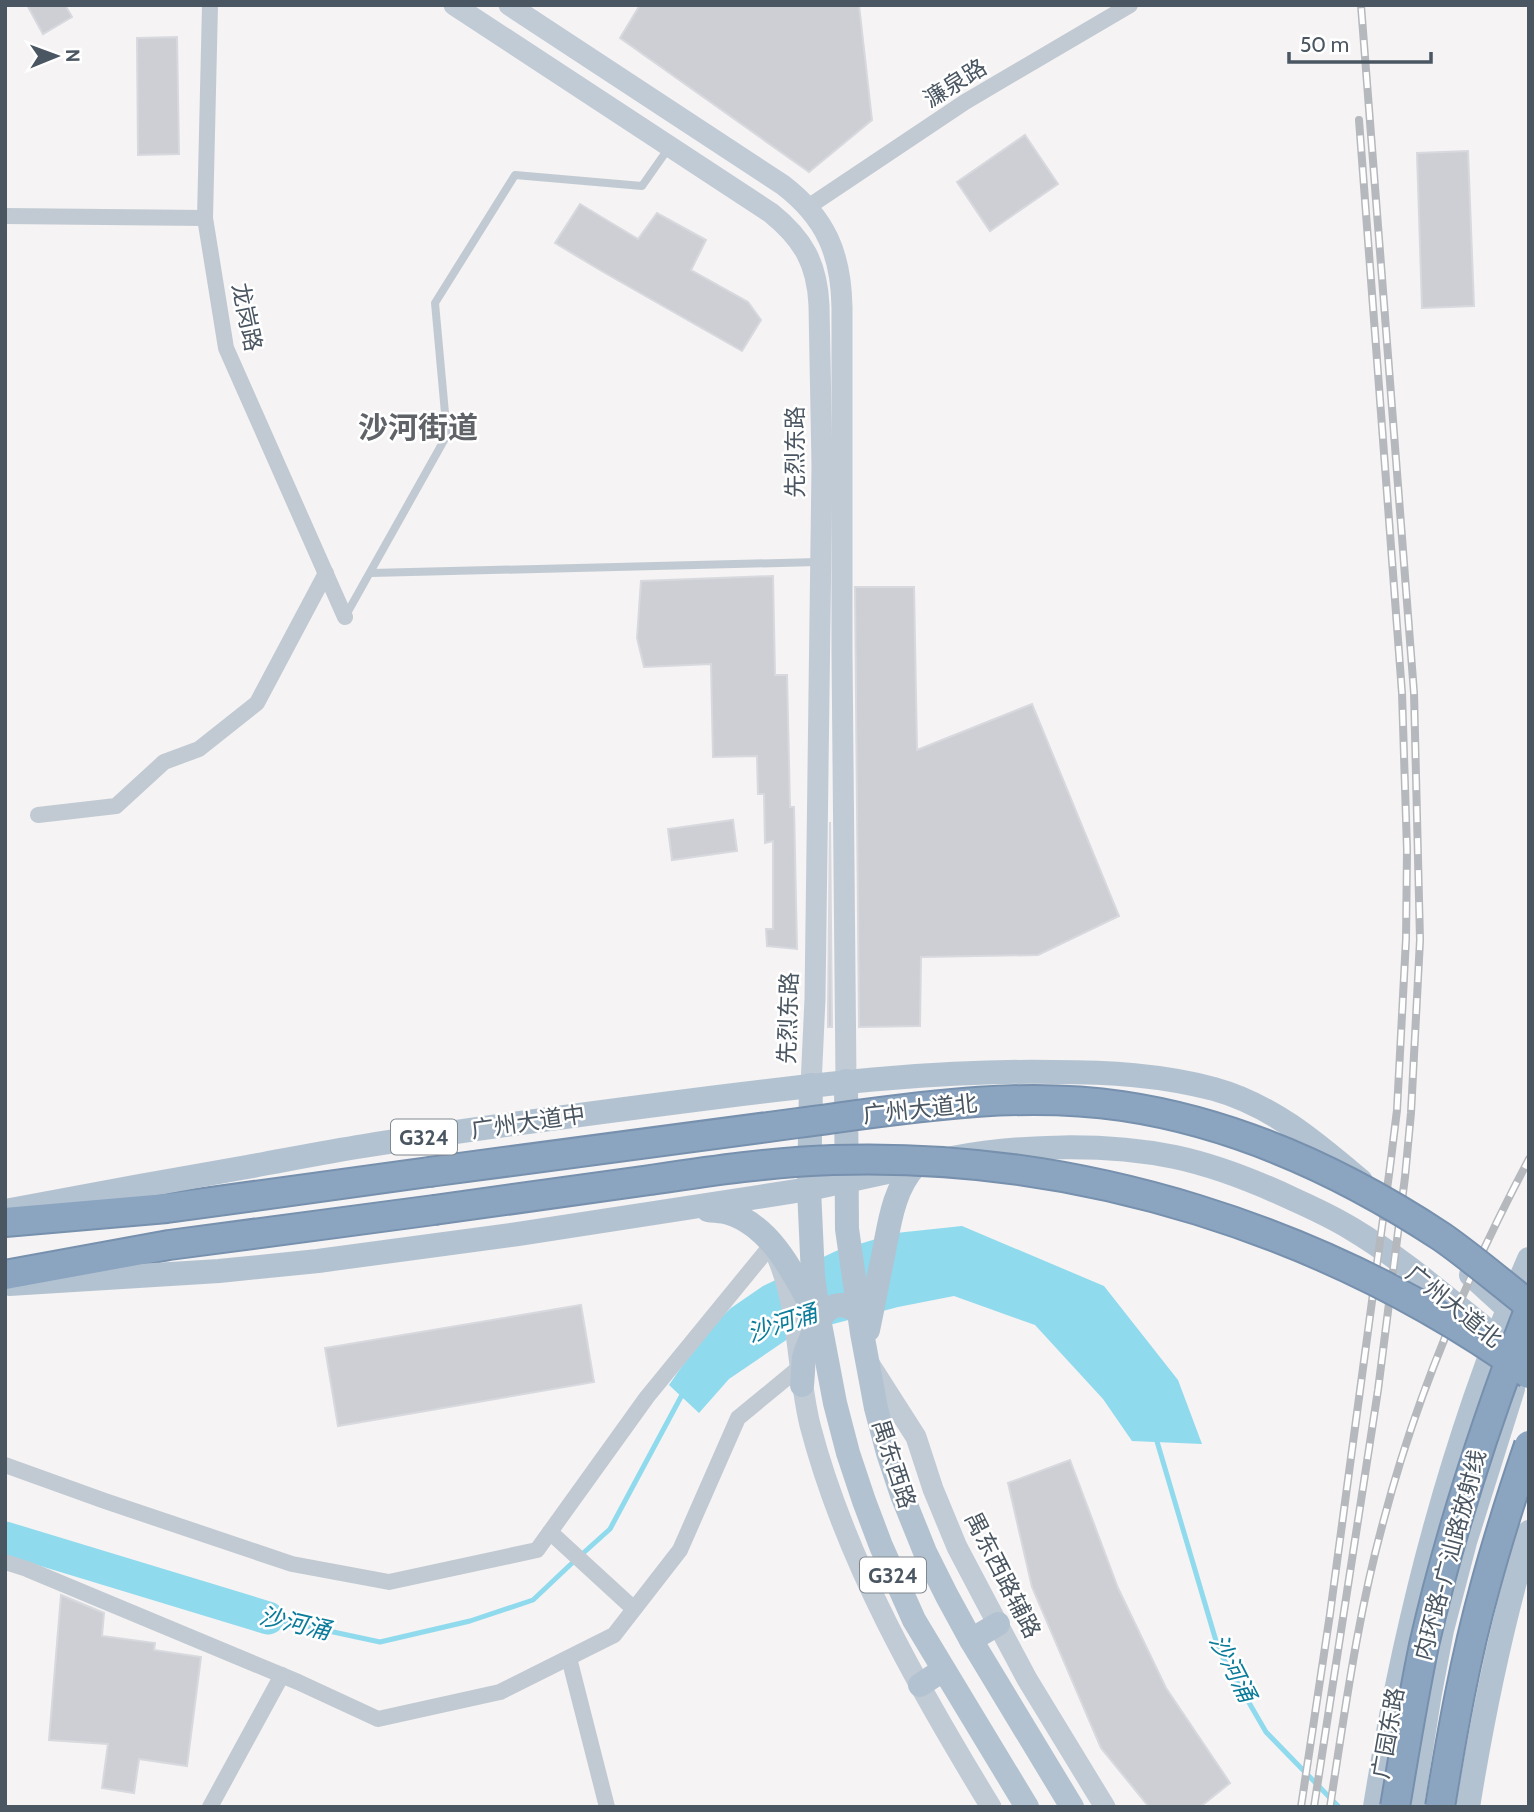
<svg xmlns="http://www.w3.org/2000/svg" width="1534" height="1812" font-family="Cabin,'Noto Sans SC',sans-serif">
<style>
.water{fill:#90daee}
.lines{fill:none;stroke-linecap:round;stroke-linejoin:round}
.stream{stroke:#90daee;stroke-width:5}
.river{stroke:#90daee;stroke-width:33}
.building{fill:#cdcfd5;stroke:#d7d9de;stroke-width:2}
.highway-casing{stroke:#7690ad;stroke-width:32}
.lane{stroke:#c1cad2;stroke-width:8}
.street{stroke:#c1cad2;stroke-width:16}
.secondary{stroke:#c1cbd6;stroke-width:21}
.primary{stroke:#b3c2d1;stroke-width:24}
.highway{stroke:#8ba5c1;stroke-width:28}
.rail-casing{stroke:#b5b8bd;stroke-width:8}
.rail{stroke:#fff;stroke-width:5;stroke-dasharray:16;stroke-linecap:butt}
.highway-bridge-casing{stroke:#7690ad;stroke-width:32;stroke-linecap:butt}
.highway-bridge{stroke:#8ba5c1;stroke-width:28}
.labels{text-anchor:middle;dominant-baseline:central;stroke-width:5;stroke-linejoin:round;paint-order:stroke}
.shield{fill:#fff;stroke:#808990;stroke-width:2}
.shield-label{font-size:21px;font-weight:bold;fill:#4a5661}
.street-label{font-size:23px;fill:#4a5661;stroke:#fff}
.water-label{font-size:24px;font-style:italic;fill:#0c7c9b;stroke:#fff}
.district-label{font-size:30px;font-weight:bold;fill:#5f6368;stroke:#fff}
</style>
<rect width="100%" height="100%" fill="#f5f3f3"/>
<path class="water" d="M 962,1226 L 1104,1286 L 1178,1380 L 1202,1444 L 1132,1441 L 1103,1399 L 1035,1325 L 954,1296 L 898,1307 L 795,1334 L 729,1379 L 699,1413 L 669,1385 L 705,1333 L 731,1308 L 763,1286 L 836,1251 L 896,1233 Z"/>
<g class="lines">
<g class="stream">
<path d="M 1156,1438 L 1219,1651 L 1266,1732 L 1339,1807"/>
<path d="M 268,1618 L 380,1642 L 470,1621 L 533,1600 L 570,1565 L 610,1529 L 683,1393"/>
</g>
<path class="river" d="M 5,1538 L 268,1618"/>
</g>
<g class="building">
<path d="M 27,5 L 65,5 L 72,17 L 43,34 Z"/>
<path d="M 640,5 L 859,5 L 872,120 L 809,172 L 620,38 Z"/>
<path d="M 177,37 L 179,154 L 138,155 L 137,38 Z"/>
<path d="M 1025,135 L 1058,184 L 990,231 L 957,182 Z"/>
<path d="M 1468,151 L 1474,306 L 1422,308 L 1417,153 Z"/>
<path d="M 580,204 L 638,239 L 657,213 L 706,240 L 691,270 L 748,302 L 761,320 L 742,351 L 605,273 L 555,243 Z"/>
<path d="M 773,576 L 775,675 L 787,675 L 790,807 L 794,807 L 797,949 L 767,946 L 766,929 L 773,929 L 773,841 L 765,843 L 764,794 L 758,794 L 757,756 L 713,757 L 711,664 L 644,667 L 637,638 L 641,581 Z"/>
<path d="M 855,587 L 914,587 L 917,750 L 1032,704 L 1119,916 L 1038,955 L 921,957 L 920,1026 L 859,1027 Z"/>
<path d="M 733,820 L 737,851 L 672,860 L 668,829 Z"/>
<path d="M 830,822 L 832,1027 L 828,1027 L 828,1008 Z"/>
<path d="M 581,1305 L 594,1382 L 338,1426 L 325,1348 Z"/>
<path d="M 1070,1460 L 1118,1588 L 1166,1688 L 1230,1783 L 1200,1807 L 1149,1807 L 1101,1748 L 1032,1587 L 1008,1483 Z"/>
<path d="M 61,1595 L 104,1613 L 102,1636 L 155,1643 L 154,1650 L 201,1657 L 187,1766 L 139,1759 L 134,1793 L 102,1788 L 108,1744 L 49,1740 Z"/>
</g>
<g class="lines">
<g class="highway-casing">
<g id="highway">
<path d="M 5,1222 L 167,1208 L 429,1172"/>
<path d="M 5,1275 L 169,1245 L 434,1210"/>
</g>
</g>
<g class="lane">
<path d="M 371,573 L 818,562"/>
<path d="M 346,615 L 447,435 L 435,303 L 515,175 L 642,186 L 668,149"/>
</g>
<g class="street">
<path d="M 210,5 L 205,218 L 226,348 L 345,617"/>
<path d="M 808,207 L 965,102 L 1130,5"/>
<path d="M 5,216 L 205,218"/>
<path d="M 38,815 L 116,806 L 164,762 L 199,749 L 257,703 L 326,573"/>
<path d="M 5,1465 L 105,1501 L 292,1564 L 389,1582 L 537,1550 L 647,1397 L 772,1244"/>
<path d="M 550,1532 L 634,1609"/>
<path d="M 5,1562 L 27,1569 L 298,1682 L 378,1719 L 500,1692 L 614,1635 L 680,1550 L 738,1418 L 800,1367"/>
<path d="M 569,1658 L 607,1807"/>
<path d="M 210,1807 L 282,1675"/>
</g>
<g class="secondary">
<path d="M 454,5 L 771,213 C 803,239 817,263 819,305 L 822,466 L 815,999 L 811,1085"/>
<path d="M 509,5 L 783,185 C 826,218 841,254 842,307 L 842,652 L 846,1081"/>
<path d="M 778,1259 C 799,1309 797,1372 810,1425 C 845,1560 919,1689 991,1807"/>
<path d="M 870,1365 L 916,1437 L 933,1489 L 957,1547 L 986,1602 L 1027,1679 L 1105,1807"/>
</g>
<g class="primary">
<path d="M 846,1081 L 847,1229 L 862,1333 L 876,1408 L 888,1453 L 902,1495 L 925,1552 L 947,1596 L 971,1640 L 1072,1807"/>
<path d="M 811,1085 L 809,1189 L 813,1276 L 819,1319 L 835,1403 L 848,1453 L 864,1501 L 881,1546 L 914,1620 L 1027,1807"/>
<path d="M 952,1158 C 1022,1145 1105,1143 1175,1157 C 1217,1166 1257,1182 1295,1200 C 1315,1209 1334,1218 1352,1229 C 1404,1260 1450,1301 1497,1338 L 1509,1350"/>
<path d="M 708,1210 C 715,1211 723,1211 729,1213 C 771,1226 794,1274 813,1309"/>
<path d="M 5,1211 C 86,1196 166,1181 247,1167 C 286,1160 325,1152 364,1146 C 482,1127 600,1112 718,1097 C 830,1083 941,1070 1054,1072 C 1108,1072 1161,1075 1214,1089 C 1272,1105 1316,1143 1361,1181"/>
<path d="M 1471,1275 L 1529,1328"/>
<path d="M 9,1284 L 219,1271 L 318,1261 L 518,1234 L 758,1197 L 809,1189 L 906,1168"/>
<path d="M 868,1330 C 873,1307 877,1284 882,1261 C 889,1228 892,1190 916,1165"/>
<path d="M 802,1385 C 803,1376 803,1366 804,1357 C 806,1350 809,1343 812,1336 C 820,1314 834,1293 859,1313"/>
<path d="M 971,1640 L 998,1624"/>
<path d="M 920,1685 L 943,1670"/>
<path d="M 1375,1807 C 1405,1619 1453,1434 1529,1259"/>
<path d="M 1412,1807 L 1430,1693 L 1442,1630 L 1465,1542 L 1513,1389"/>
<path d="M 1468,1807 C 1483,1714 1502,1622 1529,1532"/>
</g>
<use href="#highway" class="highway"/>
<g class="rail-casing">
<g id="rail">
<path d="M 1301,1807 L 1330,1614 L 1390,1167 L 1397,1110 L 1406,939 L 1407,850 L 1402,693 L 1359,120"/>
<path d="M 1314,1807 L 1378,1390 L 1405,1177 L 1411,1113 L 1420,940 L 1414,693 L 1361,5"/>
<path d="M 1330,1807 C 1345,1710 1358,1613 1384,1519 C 1417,1393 1468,1274 1529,1159"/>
</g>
</g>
<use href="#rail" class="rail"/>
<g class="highway-bridge-casing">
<g id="highway-bridge">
<path d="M 429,1172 C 552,1156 675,1140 798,1123 C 905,1109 1014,1090 1122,1106 C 1237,1123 1345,1173 1442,1237 C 1472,1258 1500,1282 1529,1305"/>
<path d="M 434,1210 C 506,1200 578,1190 650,1180 C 711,1171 771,1162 833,1160 C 1079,1152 1328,1230 1529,1374"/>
<path d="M 1395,1807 C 1404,1753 1413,1698 1424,1645 C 1450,1531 1487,1419 1529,1310"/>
<path d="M 1440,1807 C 1452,1733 1465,1659 1485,1587 C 1498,1539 1513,1492 1529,1445"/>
</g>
</g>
<use href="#highway-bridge" class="highway-bridge"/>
</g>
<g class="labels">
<g class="shield">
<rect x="391" y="1119.5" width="66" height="35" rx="5"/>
<rect x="860" y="1557.5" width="66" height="35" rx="5"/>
</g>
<g class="shield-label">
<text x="424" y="1137">G324</text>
<text x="893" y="1575">G324</text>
</g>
<g class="street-label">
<text transform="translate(955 83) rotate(-32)">濂泉路</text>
<text transform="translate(247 317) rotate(78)">龙岗路</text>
<text transform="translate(795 452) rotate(-90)">先烈东路</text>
<text transform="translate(788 1018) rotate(-88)">先烈东路</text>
<text transform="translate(920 1109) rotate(-6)">广州大道北</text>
<text transform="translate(528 1122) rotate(-8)">广州大道中</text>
<text transform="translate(1454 1306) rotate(39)">广州大道北</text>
<text transform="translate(894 1464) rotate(72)">禺东西路</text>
<text transform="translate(1450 1555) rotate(-75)">内环路-广汕路放射线</text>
<text transform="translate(1003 1575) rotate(63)">禺东西路辅路</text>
<text transform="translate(1388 1733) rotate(-80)">广园东路</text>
</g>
<g class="water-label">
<text transform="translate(782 1323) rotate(-18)">沙河涌</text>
<text transform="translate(295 1623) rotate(13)">沙河涌</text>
<text transform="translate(1233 1668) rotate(63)">沙河涌</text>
</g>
<g class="district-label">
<text x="418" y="427">沙河街道</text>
</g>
</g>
<rect width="1534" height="1812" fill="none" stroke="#4a5661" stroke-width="14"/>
<g transform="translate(56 56) rotate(89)" stroke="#ffffff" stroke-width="5" paint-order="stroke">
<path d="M0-5L12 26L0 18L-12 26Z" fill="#4a5661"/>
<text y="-10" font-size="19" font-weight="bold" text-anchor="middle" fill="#4a5661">N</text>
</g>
<path d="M1289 52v10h142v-10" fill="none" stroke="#4a5661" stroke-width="3.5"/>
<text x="1300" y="52" font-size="21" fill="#4a5661" stroke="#ffffff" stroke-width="5" paint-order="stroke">50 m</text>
</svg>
